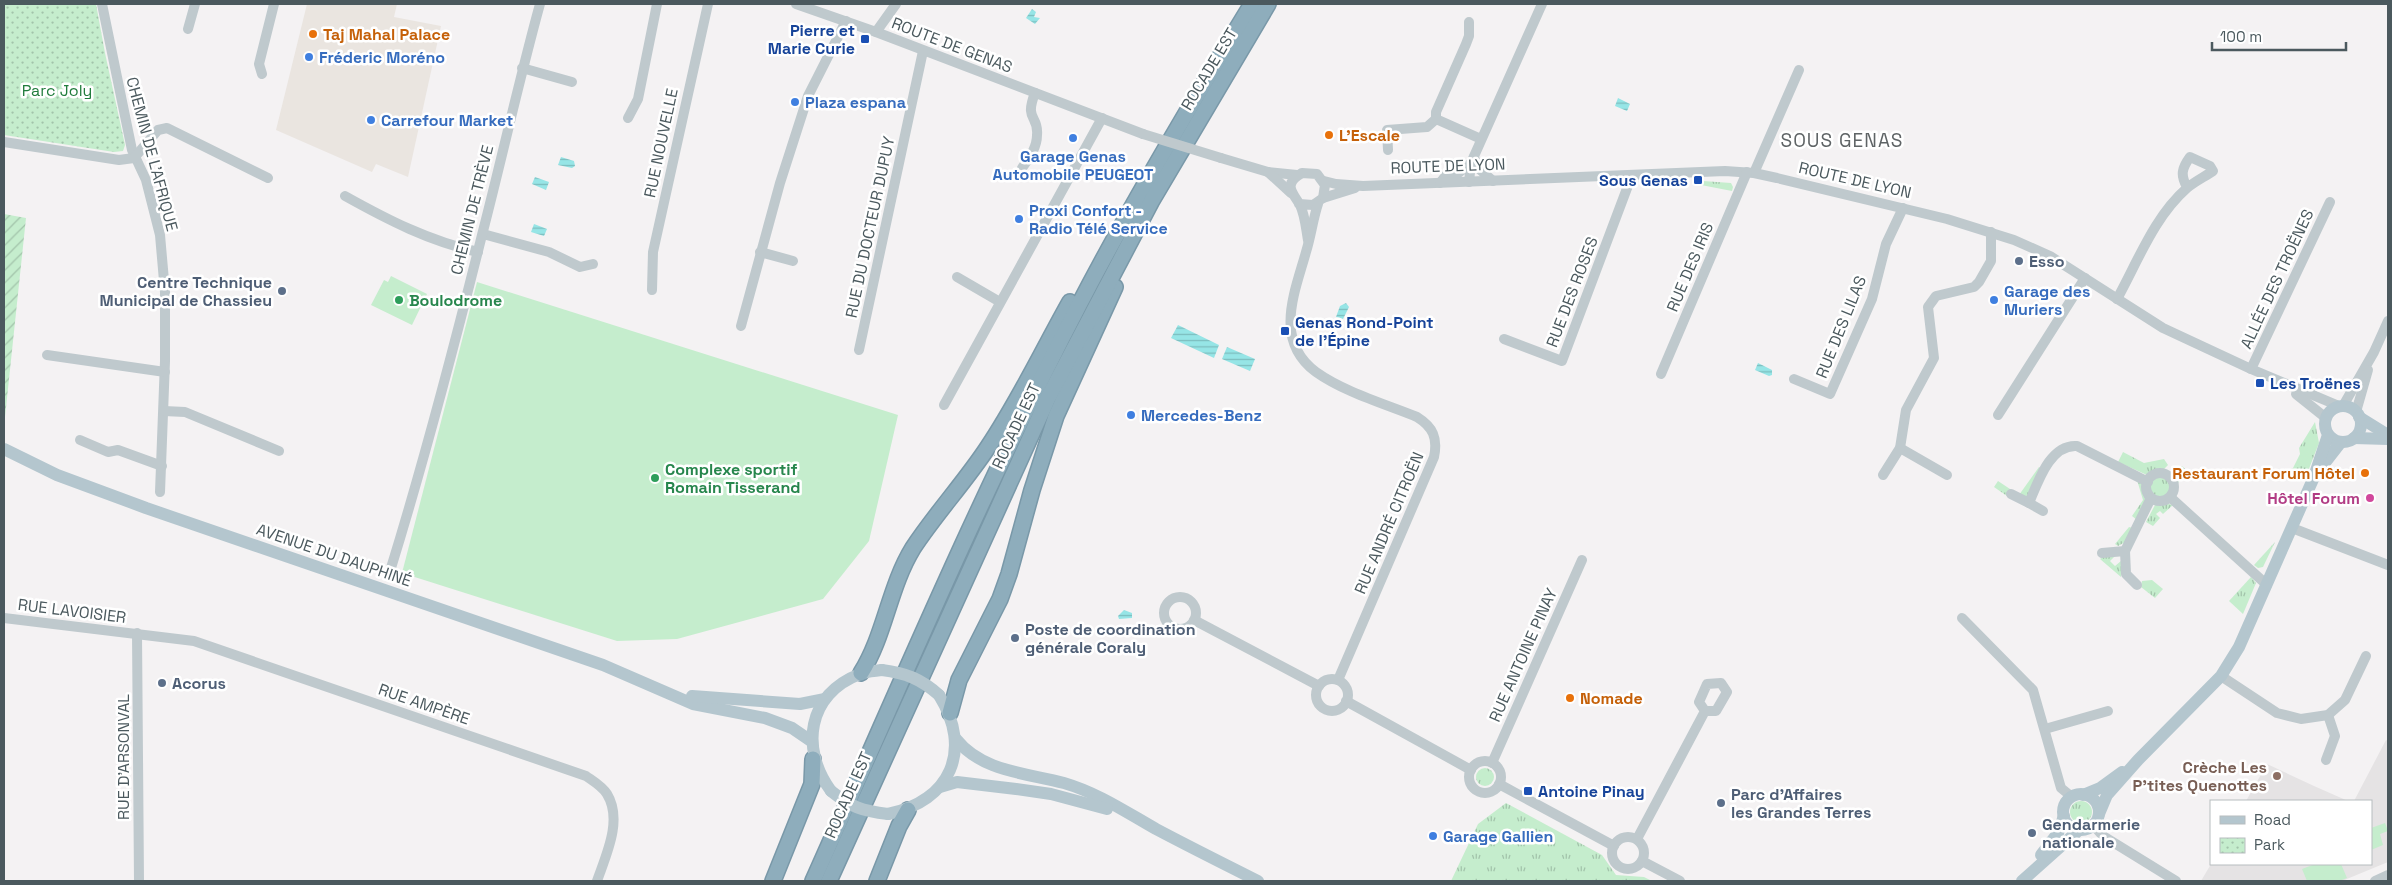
<svg xmlns="http://www.w3.org/2000/svg" width="2392" height="885" font-family="'Space Grotesk',sans-serif">
<style>
.commercial{fill:#eae5e0}
.education{fill:#e5e3e4}
.grass{fill:url(#grass-tufts)}
.park{fill:url(#park-dots)}
.garden{fill:url(#garden-furrows)}
.pitch{fill:#c5edcd}
.water{fill:url(#water-rules)}
.lines{fill:none;stroke-linecap:round;stroke-linejoin:round}
.highway-casing{stroke:#7998a8;stroke-width:18}
.minor{stroke:#bfc9cd;stroke-width:10}
.major{stroke:#b4c6ce;stroke-width:12}
.highway{stroke:#8eadbc;stroke-width:15}
.minor-bridge{stroke:#bfc9cd;stroke-width:10}
.major-bridge{stroke:#b4c6ce;stroke-width:12}
.food-dot{fill:#e8710a;stroke:#fff;stroke-width:2}
.transit-dot{fill:#1a4fb4;stroke:#fff;stroke-width:2}
.shop-dot{fill:#3f7fe0;stroke:#fff;stroke-width:2}
.service-dot{fill:#5c6f8a;stroke:#fff;stroke-width:2}
.leisure-dot{fill:#2e9e5b;stroke:#fff;stroke-width:2}
.hotel-dot{fill:#d1479c;stroke:#fff;stroke-width:2}
.education-dot{fill:#8d6e63;stroke:#fff;stroke-width:2}
.labels{text-anchor:middle;dominant-baseline:central;stroke-width:5;stroke-linejoin:round;paint-order:stroke}
.transit-label{font-size:16px;font-weight:bold;fill:#164399;stroke:#fff;text-anchor:start}
.food-label{font-size:16px;font-weight:bold;fill:#c56008;stroke:#fff;text-anchor:start}
.street-label{font-size:16px;fill:#4b595e;stroke:#fff}
.shop-label{font-size:16px;font-weight:bold;fill:#366cbe;stroke:#fff;text-anchor:start}
.park-label{font-size:16px;fill:#207c3c;stroke:#fff}
.service-label{font-size:16px;font-weight:bold;fill:#4e5e75;stroke:#fff;text-anchor:start}
.leisure-label{font-size:16px;font-weight:bold;fill:#27864d;stroke:#fff;text-anchor:start}
.hotel-label{font-size:16px;font-weight:bold;fill:#b23c85;stroke:#fff;text-anchor:end}
.education-label{font-size:16px;font-weight:bold;fill:#785e54;stroke:#fff;text-anchor:end}
.quarter-label{font-size:19px;letter-spacing:1px;fill:#5f6466;stroke:#fff}
</style>
<defs>
<pattern id="grass-tufts" width="24" height="20" patternUnits="userSpaceOnUse" patternTransform="scale(1.25)"><rect width="24" height="20" fill="#c5edcd"/><path d="M3 7l-1-3M5 7V3M7 7l1-3M15 17l-1-3M17 17v-4M19 17l1-3" fill="none" stroke="#a2c3aa"/></pattern>
<pattern id="park-dots" width="8" height="8" patternUnits="userSpaceOnUse" patternTransform="scale(1.25)"><rect width="8" height="8" fill="#c5edcd"/><path d="M2 2h.1M6 6h.1" fill="none" stroke="#a2c3aa" stroke-width="1.8" stroke-linecap="round"/></pattern>
<pattern id="garden-furrows" width="10" height="10" patternUnits="userSpaceOnUse" patternTransform="scale(1.25)"><rect width="10" height="10" fill="#c5edcd"/><path d="M-1 1l2-2M0 10L10 0M9 11l2-2" fill="none" stroke="#a2c3aa"/></pattern>
<pattern id="water-rules" width="6" height="5" patternUnits="userSpaceOnUse" patternTransform="scale(1.25)"><rect width="6" height="5" fill="#96e5e6"/><path d="M0 2.5h6" fill="none" stroke="#7cbdbe"/></pattern>
</defs>
<rect width="100%" height="100%" fill="#f4f2f3"/>
<path class="commercial" d="M 307,4 L 397,4 L 394,17 L 441,26 L 408,177 L 376,164 L 372,172 L 276,130 Z"/>
<g class="education">
<path d="M 2386,740 L 2388,741 L 2388,862 L 2342,881 L 2201,881 L 2211,864 L 2371,864 L 2371,801 L 2354,801 Z"/>
<path d="M 2267,764 L 2314,786 L 2348,801 L 2246,801 Z"/>
</g>
<g class="grass">
<path d="M 1703,181 L 1731,183 L 1733,187 L 1732,191 L 1701,185 Z"/>
<path d="M 2315,422 L 2319,443 L 2305,479 L 2291,472 L 2300,454 L 2299,448 Z"/>
<path d="M 2123,452 L 2144,463 L 2164,459 L 2168,465 L 2162,471 L 2147,475 L 2118,462 Z"/>
<path d="M 2178,466 L 2182,466 L 2186,470 L 2178,483 L 2174,475 Z"/>
<path d="M 2039,467 L 2041,468 L 2028,495 L 2025,497 L 2019,495 Z"/>
<circle cx="2160" cy="487" r="10"/>
<path d="M 2137,480 L 2141,482 L 2146,499 L 2137,520 L 2132,516 L 2143,500 Z"/>
<path d="M 1998,481 L 2013,491 L 2007,496 L 1994,487 Z"/>
<path d="M 2166,503 L 2173,505 L 2163,514 L 2160,511 L 2156,514 L 2160,518 L 2153,526 L 2146,522 L 2155,505 Z"/>
<path d="M 2129,527 L 2133,528 L 2127,541 L 2118,546 L 2115,544 Z"/>
<path d="M 2275,542 L 2263,567 L 2258,568 L 2254,565 Z"/>
<path d="M 2105,555 L 2116,555 L 2110,561 L 2115,566 L 2121,561 L 2121,577 L 2100,559 Z"/>
<path d="M 2251,577 L 2256,583 L 2243,614 L 2229,601 Z"/>
<path d="M 2152,580 L 2163,589 L 2155,598 L 2141,587 L 2142,581 Z"/>
<circle cx="1485" cy="777" r="9"/>
<circle cx="2081" cy="812" r="11"/>
<path d="M 1506,803 L 1602,855 L 1616,875 L 1644,877 L 1652,881 L 1451,881 L 1478,824 Z"/>
</g>
<path class="park" d="M 4,4 L 96,4 L 105,53 L 125,145 L 123,151 L 114,152 L 4,135 Z"/>
<path class="garden" d="M 4,214 L 26,218 L 5,417 L 4,417 Z"/>
<g class="pitch">
<path d="M 391,276 L 427,294 L 412,325 L 371,305 L 384,280 L 388,282 Z"/>
<path d="M 477,282 L 898,415 L 869,541 L 823,599 L 677,639 L 617,641 L 402,573 Z"/>
<path d="M 2385,823 L 2388,831 L 2380,834 L 2383,845 L 2371,850 L 2371,828 Z"/>
<path d="M 2315,864 L 2341,864 L 2347,878 L 2339,881 L 2307,881 L 2302,869 Z"/>
</g>
<g class="water">
<path d="M 1032,9 L 1036,12 L 1034,17 L 1040,18 L 1035,24 L 1026,18 Z"/>
<path d="M 1618,98 L 1630,104 L 1627,111 L 1615,106 Z"/>
<path d="M 561,157 L 574,161 L 575,166 L 572,168 L 558,165 Z"/>
<path d="M 535,177 L 549,182 L 546,190 L 532,184 Z"/>
<path d="M 534,224 L 547,229 L 544,236 L 531,232 Z"/>
<path d="M 1346,303 L 1349,307 L 1343,319 L 1336,317 L 1340,306 Z"/>
<path d="M 1178,325 L 1219,345 L 1214,358 L 1171,338 Z"/>
<path d="M 1227,347 L 1255,359 L 1250,371 L 1222,359 Z"/>
<path d="M 1758,363 L 1772,370 L 1772,375 L 1769,376 L 1755,370 Z"/>
<path d="M 1124,610 L 1132,613 L 1132,618 L 1119,619 L 1118,616 Z"/>
</g>
<g class="lines">
<g class="highway-casing">
<g id="highway">
<path d="M 861,673 C 885,635 889,587 913,548 C 936,513 965,482 988,447 C 1019,401 1043,350 1070,302"/>
<path d="M 950,713 L 959,680 L 1000,599 L 1009,574 L 1032,490 L 1056,416 L 1115,287"/>
<path d="M 773,881 L 812,784 L 813,759"/>
<path d="M 813,881 C 899,688 982,491 1080,303 C 1133,201 1192,102 1252,4"/>
<path d="M 829,881 L 1048,398 L 1151,202 L 1268,4"/>
<path d="M 877,881 L 899,826 L 908,810"/>
</g>
</g>
<g class="minor">
<path d="M 102,4 L 132,150 L 146,180 L 160,235 L 165,292 L 165,361 L 160,492"/>
<path d="M 796,4 L 876,32 L 1143,134"/>
<path d="M 1469,22 L 1469,36 L 1466,44 L 1436,112 L 1436,119 L 1481,139"/>
<path d="M 188,29 L 195,4"/>
<path d="M 876,32 L 896,4"/>
<path d="M 522,68 L 572,82"/>
<path d="M 262,74 L 259,64 L 274,4"/>
<path d="M 628,118 L 638,99 L 657,4"/>
<path d="M 4,142 L 119,160 L 134,158"/>
<path d="M 1388,150 L 1387,130 L 1427,127 L 1436,119"/>
<path d="M 1474,157 L 1477,167 L 1493,181"/>
<path d="M 134,158 L 158,130 L 167,128 L 268,178"/>
<path d="M 1221,158 L 1268,172 L 1297,175"/>
<path d="M 1022,168 C 1029,158 1037,148 1037,135 C 1039,115 1024,121 1035,93"/>
<path d="M 1268,172 L 1291,193"/>
<path d="M 1754,173 L 1799,70"/>
<path d="M 1324,181 L 1336,184 L 1363,186 L 1725,171 L 1754,173 L 1777,178 L 1947,219 L 2014,240 L 2050,256 L 2163,328 L 2251,369 L 2339,406"/>
<path d="M 1469,182 L 1471,163 L 1542,4"/>
<path d="M 1440,183 L 1447,174 L 1457,174 L 1471,163"/>
<path d="M 345,196 C 388,220 429,241 478,252"/>
<path d="M 1323,198 L 1355,188"/>
<path d="M 1299,204 L 1313,205 L 1323,198 L 1325,185 L 1317,174 L 1302,173 C 1282,184 1293,193 1300,205 C 1305,215 1306,229 1308,240"/>
<path d="M 1318,204 C 1313,219 1311,236 1306,252 C 1295,292 1273,340 1316,372 C 1344,392 1385,404 1417,417 C 1433,427 1438,438 1434,457 L 1338,680"/>
<path d="M 483,234 L 549,252 L 580,267 L 593,264"/>
<path d="M 760,252 L 793,261"/>
<path d="M 957,277 L 1000,302"/>
<path d="M 652,290 L 653,252 L 708,4"/>
<path d="M 2117,299 C 2138,261 2154,217 2187,188 C 2194,182 2204,177 2213,171 L 2210,166 L 2190,157 C 2182,168 2180,175 2187,187"/>
<path d="M 741,326 L 780,183 L 808,96 L 846,21"/>
<path d="M 1504,339 L 1562,361 L 1632,175"/>
<path d="M 859,350 L 923,51"/>
<path d="M 47,355 L 165,372"/>
<path d="M 2251,369 L 2330,202"/>
<path d="M 1661,374 L 1747,172"/>
<path d="M 1794,379 L 1830,394 L 1872,299 L 1886,244 L 1903,208"/>
<path d="M 2296,394 L 2326,418"/>
<path d="M 944,405 L 1102,118"/>
<path d="M 2343,406 L 2374,352 L 2388,321"/>
<path d="M 164,411 L 185,412 L 279,451"/>
<path d="M 2356,412 L 2368,370"/>
<path d="M 1998,415 L 2085,278"/>
<path d="M 80,440 L 108,452 L 118,450 L 162,466"/>
<path d="M 1900,448 L 1947,475"/>
<circle cx="2160" cy="487" r="14"/>
<path d="M 1883,475 L 1900,448 L 1906,410 L 1934,358 L 1928,307 L 1936,296 L 1974,287 L 1979,282 L 1991,261 L 1991,232"/>
<path d="M 2011,494 L 2029,503 C 2038,482 2050,444 2077,446 L 2148,482"/>
<path d="M 2170,497 L 2267,585"/>
<path d="M 2029,503 L 2043,511"/>
<path d="M 2292,528 L 2388,565"/>
<path d="M 2125,551 L 2126,574 L 2137,585"/>
<path d="M 2102,553 L 2125,551 L 2151,498"/>
<path d="M 391,568 C 425,458 454,347 482,235 C 502,158 519,80 540,4"/>
<circle cx="1180" cy="613" r="16"/>
<path d="M 4,618 L 194,641 L 586,776 C 593,781 602,786 607,794 C 623,820 606,855 597,881"/>
<path d="M 1962,618 L 2033,690 L 2061,788 L 2072,797"/>
<path d="M 1194,620 L 1319,686"/>
<path d="M 137,633 L 139,881"/>
<path d="M 2221,676 L 2277,713 L 2301,719 L 2328,715 L 2345,700 L 2366,656"/>
<circle cx="1332" cy="695" r="16"/>
<path d="M 1346,701 L 1471,770"/>
<path d="M 2045,729 L 2108,711"/>
<path d="M 2326,760 L 2335,736 L 2328,715"/>
<circle cx="1485" cy="777" r="16"/>
<path d="M 1492,763 L 1582,560"/>
<path d="M 1499,784 L 1614,846"/>
<path d="M 2093,825 L 2103,836 L 2176,881"/>
<circle cx="1628" cy="853" r="16"/>
<path d="M 1637,839 L 1705,711 L 1716,711 L 1727,692 L 1721,683 L 1707,684 L 1699,702 L 1705,711"/>
<path d="M 1642,861 L 1680,881"/>
<path d="M 2375,881 L 2388,875"/>
</g>
<g class="major">
<circle cx="2343" cy="424" r="18"/>
<path d="M 2359,417 L 2388,435"/>
<path d="M 2354,438 L 2388,439"/>
<path d="M 4,449 L 57,475 L 146,508 L 603,665 L 693,704 L 765,718 L 792,728 L 811,741"/>
<path d="M 2320,469 L 2341,442"/>
<path d="M 692,696 L 800,704 L 825,699"/>
<path d="M 956,739 C 982,772 1027,773 1064,783 C 1098,793 1126,812 1156,829 C 1190,847 1224,864 1258,881"/>
<path d="M 940,787 L 957,782 L 1016,789 L 1051,794 L 1107,809"/>
<path d="M 831,791 C 800,749 807,694 860,674 C 866,671 875,671 882,670"/>
<circle cx="2081" cy="812" r="18"/>
<path d="M 2083,795 L 2100,788 L 2122,772"/>
<path d="M 888,814 C 951,801 973,750 939,695"/>
<path d="M 2099,814 L 2107,795 L 2138,760 L 2221,676 L 2239,647 L 2314,477 L 2328,435"/>
<path d="M 2041,855 L 2058,833 L 2064,816"/>
<path d="M 2022,881 L 2079,830"/>
</g>
<use href="#highway" class="highway"/>
<path class="minor-bridge" d="M 1143,134 L 1221,158"/>
<g class="major-bridge">
<path d="M 882,670 C 906,673 921,679 939,695"/>
<path d="M 831,791 C 851,807 862,811 888,814"/>
</g>
</g>
<g class="food-dot">
<circle cx="313" cy="34" r="5"/>
<circle cx="1329" cy="135" r="5"/>
<circle cx="2365" cy="473" r="5"/>
<circle cx="1570" cy="698" r="5"/>
</g>
<g class="transit-dot">
<rect x="860" y="34" width="10" height="10" rx="2.5"/>
<rect x="1693" y="175" width="10" height="10" rx="2.5"/>
<rect x="1280" y="326" width="10" height="10" rx="2.5"/>
<rect x="2255" y="378" width="10" height="10" rx="2.5"/>
<rect x="1523" y="786" width="10" height="10" rx="2.5"/>
</g>
<g class="shop-dot">
<circle cx="309" cy="57" r="5"/>
<circle cx="795" cy="102" r="5"/>
<circle cx="371" cy="120" r="5"/>
<circle cx="1073" cy="138" r="5"/>
<circle cx="1019" cy="219" r="5"/>
<circle cx="1994" cy="300" r="5"/>
<circle cx="1131" cy="415" r="5"/>
<circle cx="1433" cy="836" r="5"/>
</g>
<g class="service-dot">
<circle cx="2019" cy="261" r="5"/>
<circle cx="282" cy="291" r="5"/>
<circle cx="1015" cy="638" r="5"/>
<circle cx="162" cy="683" r="5"/>
<circle cx="1721" cy="803" r="5"/>
<circle cx="2032" cy="833" r="5"/>
</g>
<g class="leisure-dot">
<circle cx="399" cy="300" r="5"/>
<circle cx="655" cy="478" r="5"/>
</g>
<circle class="hotel-dot" cx="2370" cy="498" r="5"/>
<circle class="education-dot" cx="2277" cy="776" r="5"/>
<g class="labels">
<g class="transit-label">
<text x="855" y="30" text-anchor="end">Pierre et<tspan x="855" dy="18">Marie Curie</tspan></text>
<text x="1688" y="180" text-anchor="end">Sous Genas</text>
<text x="1295" y="322">Genas Rond-Point<tspan x="1295" dy="18">de l'Épine</tspan></text>
<text x="2270" y="383">Les Troënes</text>
<text x="1538" y="791">Antoine Pinay</text>
</g>
<g class="food-label">
<text x="323" y="34">Taj Mahal Palace</text>
<text x="1339" y="135">L'Escale</text>
<text x="2355" y="473" text-anchor="end">Restaurant Forum Hôtel</text>
<text x="1580" y="698">Nomade</text>
</g>
<g class="street-label">
<text transform="translate(952 45) rotate(21)">ROUTE DE GENAS</text>
<text transform="translate(1209 69) rotate(-59)">ROCADE EST</text>
<text transform="translate(661 143) rotate(-78)">RUE NOUVELLE</text>
<text transform="translate(152 154) rotate(75)">CHEMIN DE L'AFRIQUE</text>
<text transform="translate(1448 166) rotate(-2)">ROUTE DE LYON</text>
<text transform="translate(1855 180) rotate(13)">ROUTE DE LYON</text>
<text transform="translate(472 210) rotate(-76)">CHEMIN DE TRÈVE</text>
<text transform="translate(870 227) rotate(-78)">RUE DU DOCTEUR DUPUY</text>
<text transform="translate(1690 267) rotate(-67)">RUE DES IRIS</text>
<text transform="translate(2277 279) rotate(-65)">ALLÉE DES TROËNES</text>
<text transform="translate(1572 292) rotate(-69)">RUE DES ROSES</text>
<text transform="translate(1841 327) rotate(-68)">RUE DES LILAS</text>
<text transform="translate(1016 426) rotate(-65)">ROCADE EST</text>
<text transform="translate(1389 523) rotate(-67)">RUE ANDRÉ CITROËN</text>
<text transform="translate(334 555) rotate(19)">AVENUE DU DAUPHINÉ</text>
<text transform="translate(72 611) rotate(7)">RUE LAVOISIER</text>
<text transform="translate(1523 655) rotate(-66)">RUE ANTOINE PINAY</text>
<text transform="translate(424 704) rotate(19)">RUE AMPÈRE</text>
<text transform="translate(123 757) rotate(-90)">RUE D'ARSONVAL</text>
<text transform="translate(848 795) rotate(-66)">ROCADE EST</text>
</g>
<g class="shop-label">
<text x="319" y="57">Fréderic Moréno</text>
<text x="805" y="102">Plaza espana</text>
<text x="381" y="120">Carrefour Market</text>
<text x="1073" y="156" text-anchor="middle">Garage Genas<tspan x="1073" dy="18">Automobile PEUGEOT</tspan></text>
<text x="1029" y="210">Proxi Confort -<tspan x="1029" dy="18">Radio Télé Service</tspan></text>
<text x="2004" y="291">Garage des<tspan x="2004" dy="18">Muriers</tspan></text>
<text x="1141" y="415">Mercedes-Benz</text>
<text x="1443" y="836">Garage Gallien</text>
</g>
<g class="park-label">
<text x="57" y="90">Parc Joly</text>
</g>
<g class="service-label">
<text x="2029" y="261">Esso</text>
<text x="272" y="282" text-anchor="end">Centre Technique<tspan x="272" dy="18">Municipal de Chassieu</tspan></text>
<text x="1025" y="629">Poste de coordination<tspan x="1025" dy="18">générale Coraly</tspan></text>
<text x="172" y="683">Acorus</text>
<text x="1731" y="794">Parc d'Affaires<tspan x="1731" dy="18">les Grandes Terres</tspan></text>
<text x="2042" y="824">Gendarmerie<tspan x="2042" dy="18">nationale</tspan></text>
</g>
<g class="leisure-label">
<text x="409" y="300">Boulodrome</text>
<text x="665" y="469">Complexe sportif<tspan x="665" dy="18">Romain Tisserand</tspan></text>
</g>
<g class="hotel-label">
<text x="2360" y="498">Hôtel Forum</text>
</g>
<g class="education-label">
<text x="2267" y="767">Crèche Les<tspan x="2267" dy="18">P'tites Quenottes</tspan></text>
</g>
<g class="quarter-label">
<text x="1842" y="140">SOUS GENAS</text>
</g>
</g>
<rect width="2392" height="885" fill="none" stroke="#4b595e" stroke-width="10"/>
<rect x="2210" y="800" width="162" height="65" fill="#ffffff" stroke="#b7bdbf"/>
<rect x="2220" y="816" width="25" height="8" fill="#b4c6ce" stroke="#b7bdbf"/>
<text x="2254" y="825" font-size="15" fill="#4b595e">Road</text>
<rect x="2220" y="838" width="25" height="15" fill="url(#park-dots)" stroke="#b7bdbf"/>
<text x="2254" y="850" font-size="15" fill="#4b595e">Park</text>
<path d="M2212 42v8h134v-8" fill="none" stroke="#4b595e" stroke-width="2.5"/>
<text x="2220" y="42" font-size="15" fill="#4b595e" stroke="#ffffff" stroke-width="4" paint-order="stroke">100 m</text>
</svg>
